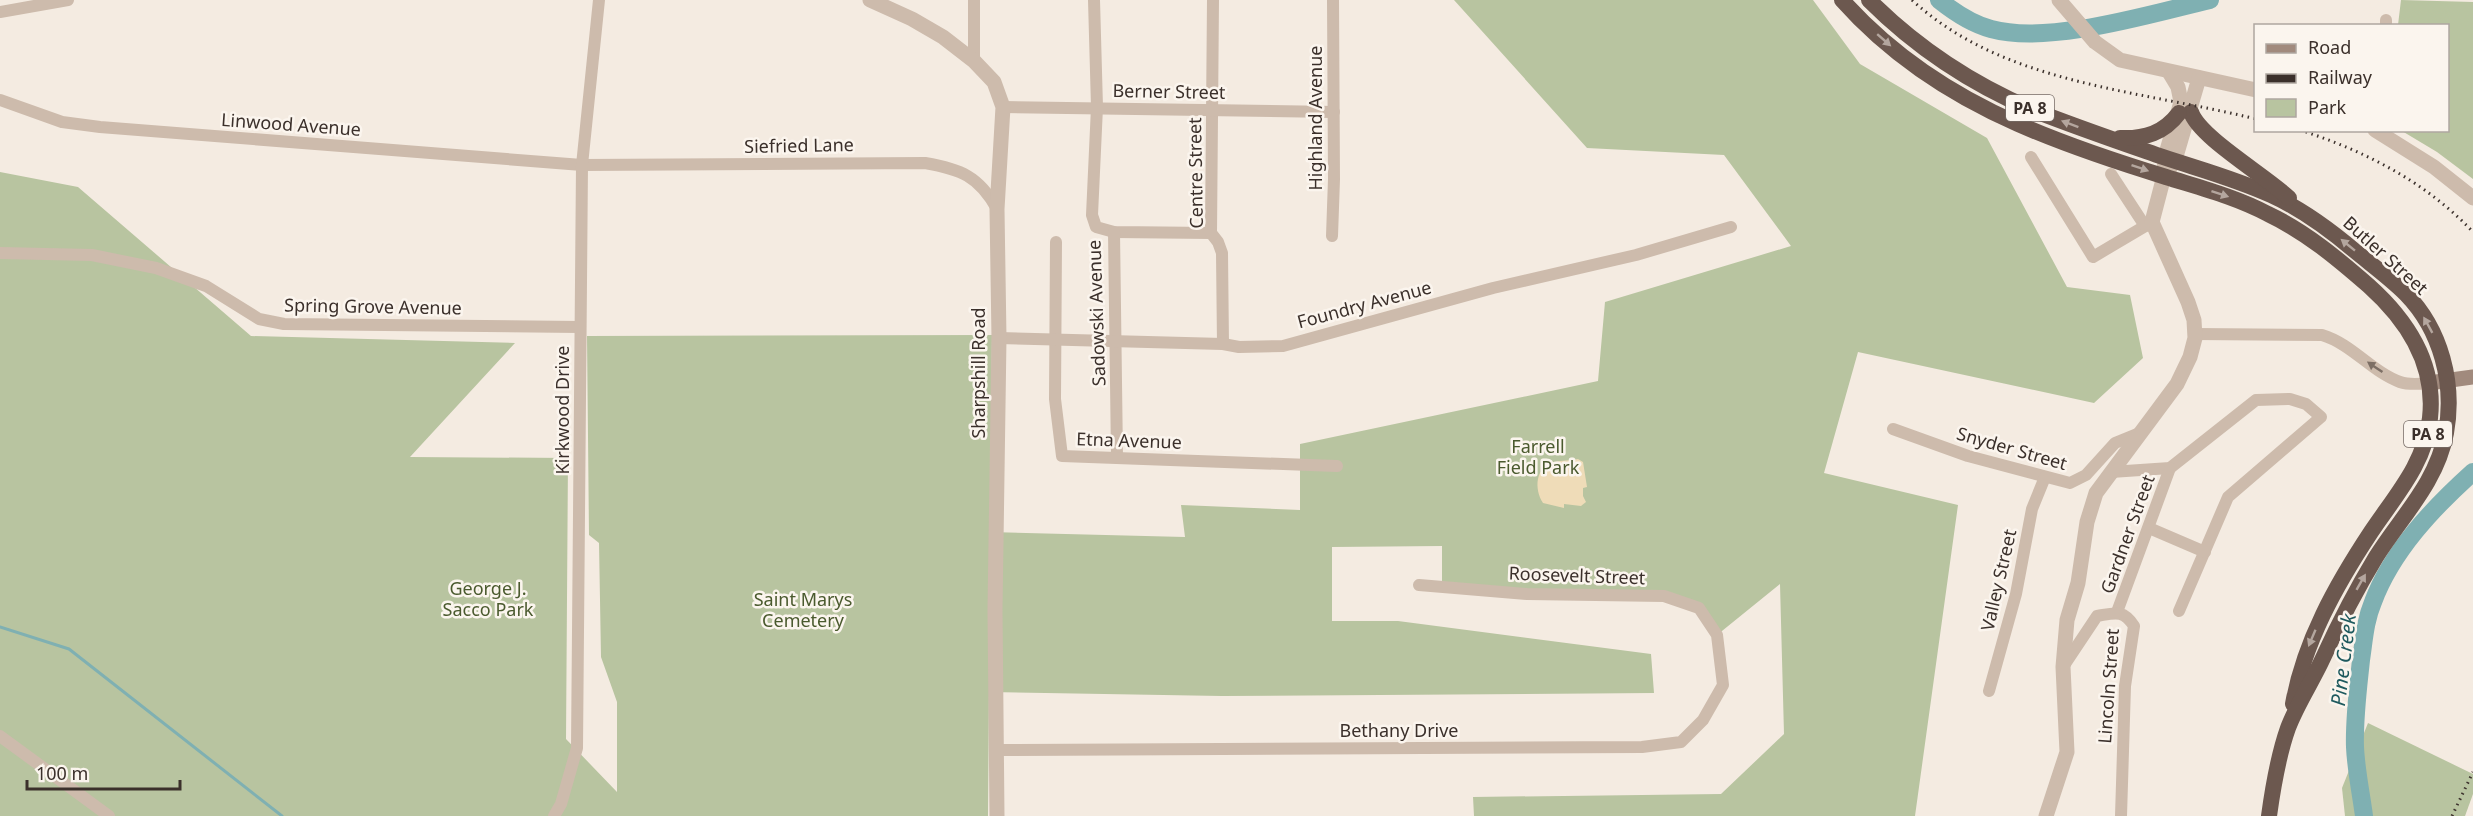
<svg xmlns="http://www.w3.org/2000/svg" width="2473" height="816" font-family="'Noto Sans',sans-serif">
<style>
.green{fill:#b8c4a0}
.sand{fill:#efdcb8}
.lines{fill:none;stroke-linecap:round;stroke-linejoin:round}
.stream{stroke:#7fb0b2;stroke-width:3}
.river{stroke:#7fb0b2;stroke-width:18}
.minor{stroke:#cdbbac;stroke-width:12}
.tertiary{stroke:#cdbbac;stroke-width:15}
.secondary{stroke:#a18a7d;stroke-width:15}
.trunk{stroke:#6c584f;stroke-width:16}
.rail{stroke:#3b302b;stroke-width:3;stroke-dasharray:1.5 4.5;stroke-linecap:butt}
.oneway{fill:#b4a69e}
.oneway2{fill:#7d6f65}
.labels{text-anchor:middle;dominant-baseline:central;stroke-width:5;stroke-linejoin:round;paint-order:stroke}
.shield{fill:#fbf5ee;stroke:#756b66;stroke-width:1.5}
.shield-label{font-size:16px;font-weight:bold;fill:#3b302b}
.street-label{font-size:18px;fill:#3b302b;stroke:#fbf5ee}
.park-label{font-size:18px;fill:#4a5a2e;stroke:#fbf5ee}
.water-label{font-size:20px;font-style:italic;fill:#1f5a5e;stroke:#fbf5ee}
</style>
<rect width="100%" height="100%" fill="#f4ebe1"/>
<g class="green">
<path d="M 1454,0 L 1813,0 L 1860,64 L 1987,138 L 2067,287 L 2130,295 L 2143,358 L 2094,403 L 1858,352 L 1824,473 L 1958,505 L 1915,816 L 1474,816 L 1473,797 L 1721,794 L 1784,734 L 1780,584 L 1717,635 L 1699,608 L 1664,596 L 1442,587 L 1442,546 L 1332,547 L 1332,621 L 1398,621 L 1651,654 L 1654,693 L 1222,696 L 989,692 L 988,816 L 0,816 L 0,172 L 78,187 L 251,336 L 515,343 L 410,457 L 568,458 L 566,739 L 617,792 L 617,702 L 601,657 L 599,543 L 589,535 L 587,336 L 992,335 L 990,532 L 1185,537 L 1181,505 L 1300,510 L 1300,444 L 1598,381 L 1605,302 L 1791,246 L 1724,155 L 1587,148 Z"/>
<path d="M 2401,0 L 2473,2 L 2473,179 L 2437,152 L 2402,131 L 2448,130 L 2448,26 L 2398,25 Z"/>
<path d="M 2368,723 L 2473,774 L 2473,794 L 2465,816 L 2345,816 L 2342,788 Z"/>
</g>
<path class="sand" d="M 1578,459 L 1583,462 L 1587,487 L 1583,488 L 1583,496 L 1586,502 L 1581,506 L 1564,504 L 1564,508 L 1543,503 C 1534,489 1535,467 1554,462 C 1562,460 1570,461 1578,459 Z"/>
<g class="lines">
<path class="stream" d="M 0,627 L 69,649 L 282,816"/>
<g class="river">
<path d="M 1939,0 C 1954,12 1972,24 1991,29 C 2049,45 2150,14 2210,0"/>
<path d="M 2364,816 C 2361,793 2356,770 2355,747 C 2354,719 2358,689 2361,660 C 2364,640 2365,621 2373,602 C 2392,551 2433,508 2473,472"/>
</g>
<g class="minor">
<path d="M 1094,0 L 1097,107 L 1092,215 L 1096,227 L 1114,232 L 1211,233"/>
<path d="M 1213,0 L 1211,233 L 1218,242 L 1222,253 L 1223,344"/>
<path d="M 0,12 L 68,0"/>
<path d="M 2386,26 L 2386,20"/>
<path d="M 974,61 L 974,0"/>
<path d="M 0,100 L 62,122 L 100,127 L 582,165 L 925,163 C 960,169 979,176 997,209"/>
<path d="M 1003,107 L 1334,112"/>
<path d="M 2031,157 L 2093,257 L 2152,222"/>
<path d="M 2111,174 L 2145,226"/>
<path d="M 1114,232 L 1117,457"/>
<path d="M 1332,236 L 1334,179 L 1333,0"/>
<path d="M 1056,242 L 1055,399 L 1062,456 L 1337,466"/>
<path d="M 0,253 L 92,255 L 156,268 L 206,286 L 259,319 L 284,324 L 580,327"/>
<path d="M 2195,334 L 2322,335 C 2352,344 2372,372 2400,382 C 2409,385 2420,384 2429,383"/>
<path d="M 999,338 L 1223,344 L 1239,347 L 1283,346 L 1493,288 L 1636,255 L 1731,227"/>
<path d="M 1893,429 L 1968,456 L 2070,483 L 2086,475 L 2115,443 L 2142,432"/>
<path d="M 2111,472 L 2170,468 L 2256,400 L 2290,399 L 2306,404 L 2321,417 L 2228,497 L 2179,611"/>
<path d="M 2149,528 L 2205,552"/>
<path d="M 2117,612 L 2170,468"/>
<path d="M 2063,667 L 2097,616 C 2115,613 2123,609 2134,626 L 2125,686 L 2121,816"/>
<path d="M 1989,691 L 2016,594 L 2032,509 L 2045,477"/>
<path d="M 0,736 L 109,816"/>
<path d="M 995,750 L 1642,747 L 1681,742 L 1703,720 L 1723,685 L 1717,635 L 1699,608 L 1664,596 L 1527,594 L 1419,585"/>
<path d="M 554,816 L 561,804 L 577,748 L 582,165 L 599,0"/>
</g>
<g class="tertiary">
<path d="M 870,0 L 912,19 L 943,37 L 974,61 L 994,82 L 1003,107 L 997,209 L 999,338 L 995,610 L 997,816"/>
<path d="M 2059,0 L 2095,42 L 2120,60 L 2256,90"/>
<path d="M 2375,130 L 2434,167 L 2473,198"/>
<path d="M 2168,171 L 2175,160 L 2199,78"/>
<path d="M 2046,816 L 2067,752 L 2063,667 L 2067,620 L 2078,583 L 2087,522 L 2096,493 L 2177,384 L 2190,357 L 2195,338 L 2194,320 L 2188,302 L 2152,222 L 2164,176 L 2165,157 L 2181,102 L 2178,87 L 2169,72"/>
</g>
<path class="secondary" d="M 2429,383 L 2473,377"/>
<g class="trunk">
<path d="M 1842,0 C 1890,54 1952,95 2018,124 C 2066,145 2117,162 2166,177 C 2201,188 2236,197 2268,214 C 2306,232 2338,259 2369,286 C 2408,321 2436,364 2430,418 C 2425,464 2395,496 2371,532 C 2336,585 2304,642 2293,704"/>
<path d="M 1869,0 C 1916,47 1972,84 2033,110 C 2076,127 2120,142 2163,157 C 2199,169 2236,179 2271,195 C 2302,209 2329,229 2355,251 C 2372,265 2390,278 2406,294 C 2441,330 2455,383 2446,433 C 2437,482 2402,516 2376,557 C 2356,590 2339,623 2323,658 C 2312,682 2297,704 2288,728 C 2278,756 2273,787 2269,816"/>
<path d="M 2191,112 C 2199,137 2266,176 2289,198"/>
<path d="M 2120,138 C 2145,139 2164,133 2179,113"/>
</g>
<g class="rail">
<path d="M 1912,0 C 2004,85 2140,90 2256,119"/>
<path d="M 2300,130 C 2365,151 2426,182 2473,232"/>
<path d="M 2452,816 L 2473,772"/>
</g>
</g>
<defs><path id="oneway-solid" d="M-6-.8H1V-3.2L6.5 0L1 3.2V.8H-6Z" transform="scale(1.5)"/></defs>
<g class="oneway">
<use href="#oneway-solid" transform="translate(1884 40) rotate(41)"/>
<use href="#oneway-solid" transform="translate(2070 124) rotate(-159)"/>
<use href="#oneway-solid" transform="translate(2140 168) rotate(19)"/>
<use href="#oneway-solid" transform="translate(2220 194) rotate(18)"/>
<use href="#oneway-solid" transform="translate(2348 245) rotate(-141)"/>
<use href="#oneway-solid" transform="translate(2428 325) rotate(-119)"/>
<use href="#oneway-solid" transform="translate(2361 582) rotate(-60)"/>
<use href="#oneway-solid" transform="translate(2312 638) rotate(113)"/>
</g>
<use class="oneway2" href="#oneway-solid" transform="translate(2375 367) rotate(-146)"/>
<g class="labels">
<g class="shield">
<rect x="2006" y="95" width="48" height="26" rx="4.5"/>
<rect x="2404" y="421" width="48" height="26" rx="4.5"/>
</g>
<g class="shield-label">
<text x="2030" y="108">PA 8</text>
<text x="2428" y="434">PA 8</text>
</g>
<g class="street-label">
<text transform="translate(1169 91) rotate(1)">Berner Street</text>
<text transform="translate(1315 118) rotate(-90)">Highland Avenue</text>
<text transform="translate(291 124) rotate(4)">Linwood Avenue</text>
<text transform="translate(799 145) rotate(-1)">Siefried Lane</text>
<text transform="translate(1195 173) rotate(-91)">Centre Street</text>
<text transform="translate(2386 255) rotate(42)">Butler Street</text>
<text transform="translate(1364 304) rotate(-15)">Foundry Avenue</text>
<text transform="translate(373 306) rotate(1)">Spring Grove Avenue</text>
<text transform="translate(1096 313) rotate(-92)">Sadowski Avenue</text>
<text transform="translate(978 373) rotate(-90)">Sharpshill Road</text>
<text transform="translate(562 410) rotate(-90)">Kirkwood Drive</text>
<text transform="translate(1129 440) rotate(2)">Etna Avenue</text>
<text transform="translate(2012 448) rotate(16)">Snyder Street</text>
<text transform="translate(2127 534) rotate(-70)">Gardner Street</text>
<text transform="translate(1577 575) rotate(2)">Roosevelt Street</text>
<text transform="translate(1998 580) rotate(-77)">Valley Street</text>
<text transform="translate(2108 686) rotate(-86)">Lincoln Street</text>
<text x="1399" y="730">Bethany Drive</text>
</g>
<g class="park-label">
<text x="1538" y="446">Farrell<tspan x="1538" dy="21">Field Park</tspan></text>
<text x="488" y="588">George J.<tspan x="488" dy="21">Sacco Park</tspan></text>
<text x="803" y="599">Saint Marys<tspan x="803" dy="21">Cemetery</tspan></text>
</g>
<g class="water-label">
<text transform="translate(2343 660) rotate(-83)">Pine Creek</text>
</g>
</g>
<rect x="2254" y="24" width="195" height="108" fill="#fbf5ee" stroke="#aea6a0" stroke-width="1.5"/>
<rect x="2266" y="44" width="30" height="9" fill="#a18a7d" stroke="#aea6a0" stroke-width="1.5"/>
<text x="2308" y="54" font-size="18" fill="#3b302b">Road</text>
<rect x="2266" y="74" width="30" height="9" fill="#3b302b" stroke="#aea6a0" stroke-width="1.5"/>
<text x="2308" y="84" font-size="18" fill="#3b302b">Railway</text>
<rect x="2266" y="99" width="30" height="18" fill="#b8c4a0" stroke="#aea6a0" stroke-width="1.5"/>
<text x="2308" y="114" font-size="18" fill="#3b302b">Park</text>
<path d="M27 780v9h153v-9" fill="none" stroke="#3b302b" stroke-width="3"/>
<text x="36" y="780" font-size="18" fill="#3b302b" stroke="#fbf5ee" stroke-width="4.5" paint-order="stroke">100 m</text>
</svg>
